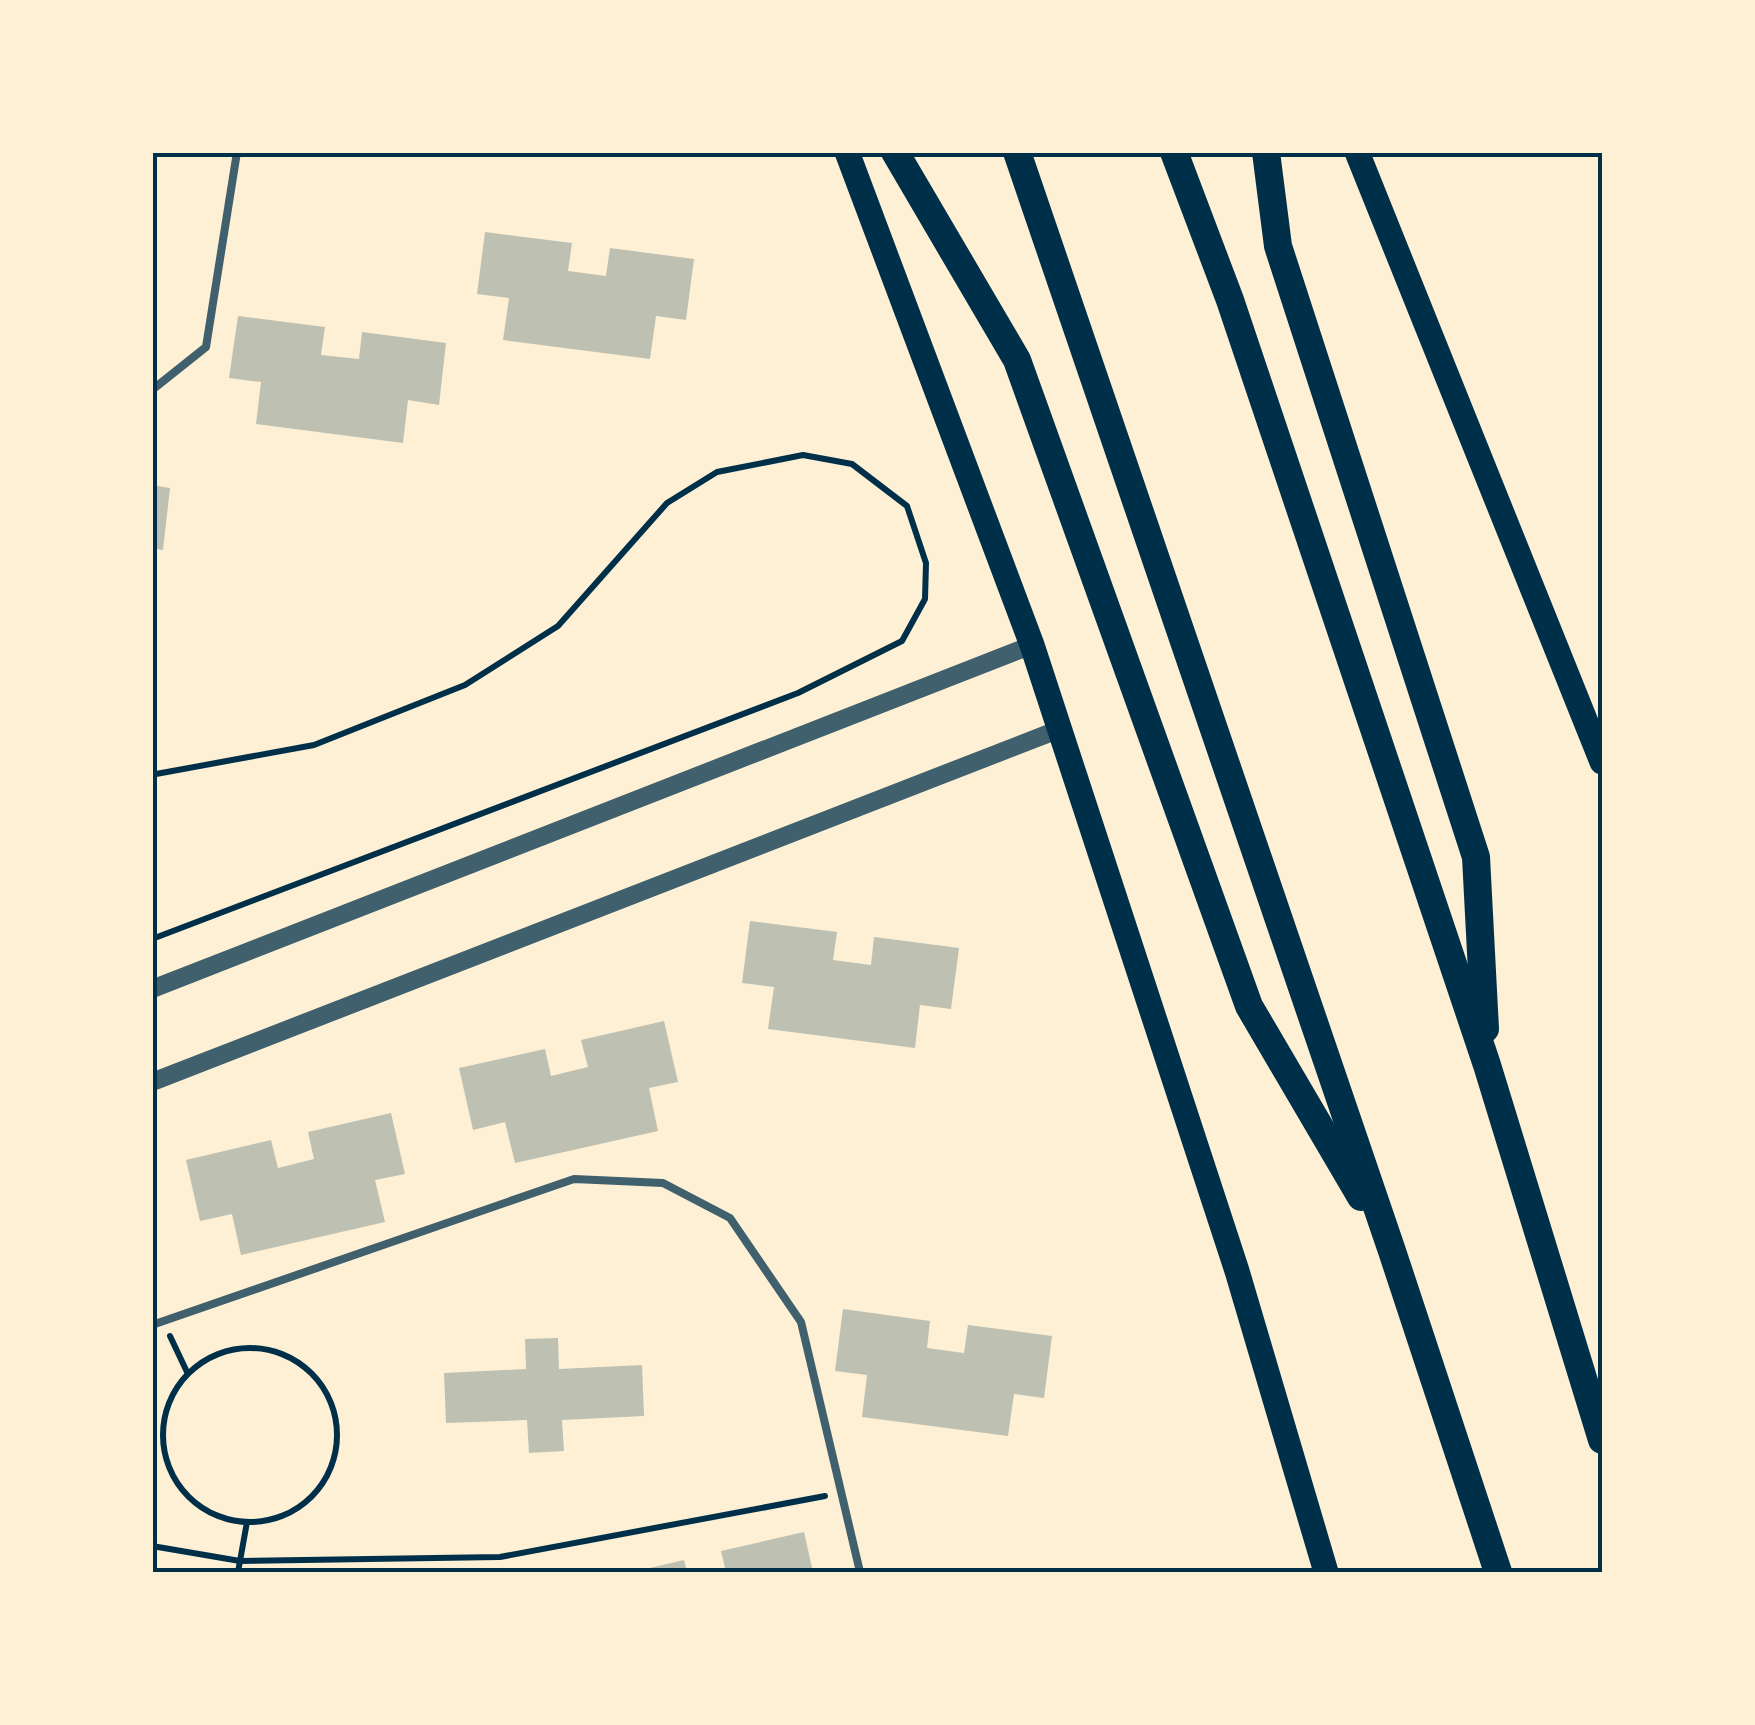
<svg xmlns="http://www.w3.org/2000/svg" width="1755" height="1725" font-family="'Asap Condensed',sans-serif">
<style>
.building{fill:#bec0b2}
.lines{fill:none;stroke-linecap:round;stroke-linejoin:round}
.path{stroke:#003049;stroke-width:6}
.service{stroke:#3f606c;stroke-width:8}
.tertiary{stroke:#3f606c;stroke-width:18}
.primary{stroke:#003049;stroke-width:25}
.trunk{stroke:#003049;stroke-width:28}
.neatline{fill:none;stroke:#003049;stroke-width:4}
</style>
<rect width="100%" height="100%" fill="#fdf0d5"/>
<g class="building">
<path d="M 485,232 L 572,243 L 568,271 L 606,276 L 610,248 L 694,259 L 686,320 L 656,316 L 650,359 L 503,340 L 509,298 L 477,294 Z"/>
<path d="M 238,316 L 325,327 L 321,355 L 359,359 L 362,332 L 446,343 L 439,405 L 408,400 L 403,443 L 256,424 L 261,382 L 229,378 Z"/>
<path d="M 152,485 L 170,488 L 163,550 L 152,548 Z"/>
<path d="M 750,921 L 837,932 L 833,960 L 871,965 L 874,937 L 959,948 L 951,1009 L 920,1005 L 915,1048 L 768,1029 L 774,987 L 742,983 Z"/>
<path d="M 664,1021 L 678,1082 L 649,1088 L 658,1131 L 515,1163 L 505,1122 L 473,1130 L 459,1068 L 545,1049 L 551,1076 L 588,1067 L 581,1040 Z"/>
<path d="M 391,1113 L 405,1174 L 375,1180 L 385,1222 L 241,1255 L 232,1214 L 200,1221 L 186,1160 L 271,1140 L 278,1168 L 314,1159 L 308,1132 Z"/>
<path d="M 843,1309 L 930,1321 L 927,1348 L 964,1353 L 968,1325 L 1052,1336 L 1044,1398 L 1014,1394 L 1008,1436 L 862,1417 L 867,1375 L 835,1371 Z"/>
<path d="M 558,1338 L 559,1369 L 642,1365 L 644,1416 L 562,1420 L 564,1451 L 529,1453 L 527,1420 L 446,1423 L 444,1373 L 526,1369 L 525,1339 Z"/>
<path d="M 804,1532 L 813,1572 L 726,1572 L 721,1551 Z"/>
<path d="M 684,1560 L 687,1572 L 637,1572 L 637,1571 Z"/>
</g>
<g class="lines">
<g class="path">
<path d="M 152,939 L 798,693 L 902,641 L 925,599 L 926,563 L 907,506 L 852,464 L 803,455 L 717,472 L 667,503 L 558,626 L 465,685 L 314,745 L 156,774"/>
<path d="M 170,1336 L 187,1372"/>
<circle cx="250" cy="1435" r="87"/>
<path d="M 152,1546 L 240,1561 L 247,1522"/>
<path d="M 238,1572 L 240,1561 L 500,1557 L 825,1496"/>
</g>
<g class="service">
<path d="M 152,390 L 206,347 L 237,152"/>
<path d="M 152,1325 L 574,1179 L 663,1183 L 730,1218 L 801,1322 L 860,1572"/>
</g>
<g class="tertiary">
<path d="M 152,989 L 1032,645"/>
<path d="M 152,1082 L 1060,729"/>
</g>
<g class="primary">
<path d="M 847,152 L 1032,645 L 1237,1271 L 1326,1572"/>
<path d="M 1357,152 L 1602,762"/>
</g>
<g class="trunk">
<path d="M 895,152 L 1017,360 L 1249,1006 L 1361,1197"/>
<path d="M 1017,152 L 1392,1251 L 1498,1572"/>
<path d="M 1174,152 L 1230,300 L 1487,1065 L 1602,1440"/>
<path d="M 1266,152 L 1278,246 L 1476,857 L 1485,1029"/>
</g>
</g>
<rect width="1755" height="1725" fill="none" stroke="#fdf0d5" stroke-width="310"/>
<rect x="155" y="155" width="1445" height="1415" class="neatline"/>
</svg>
